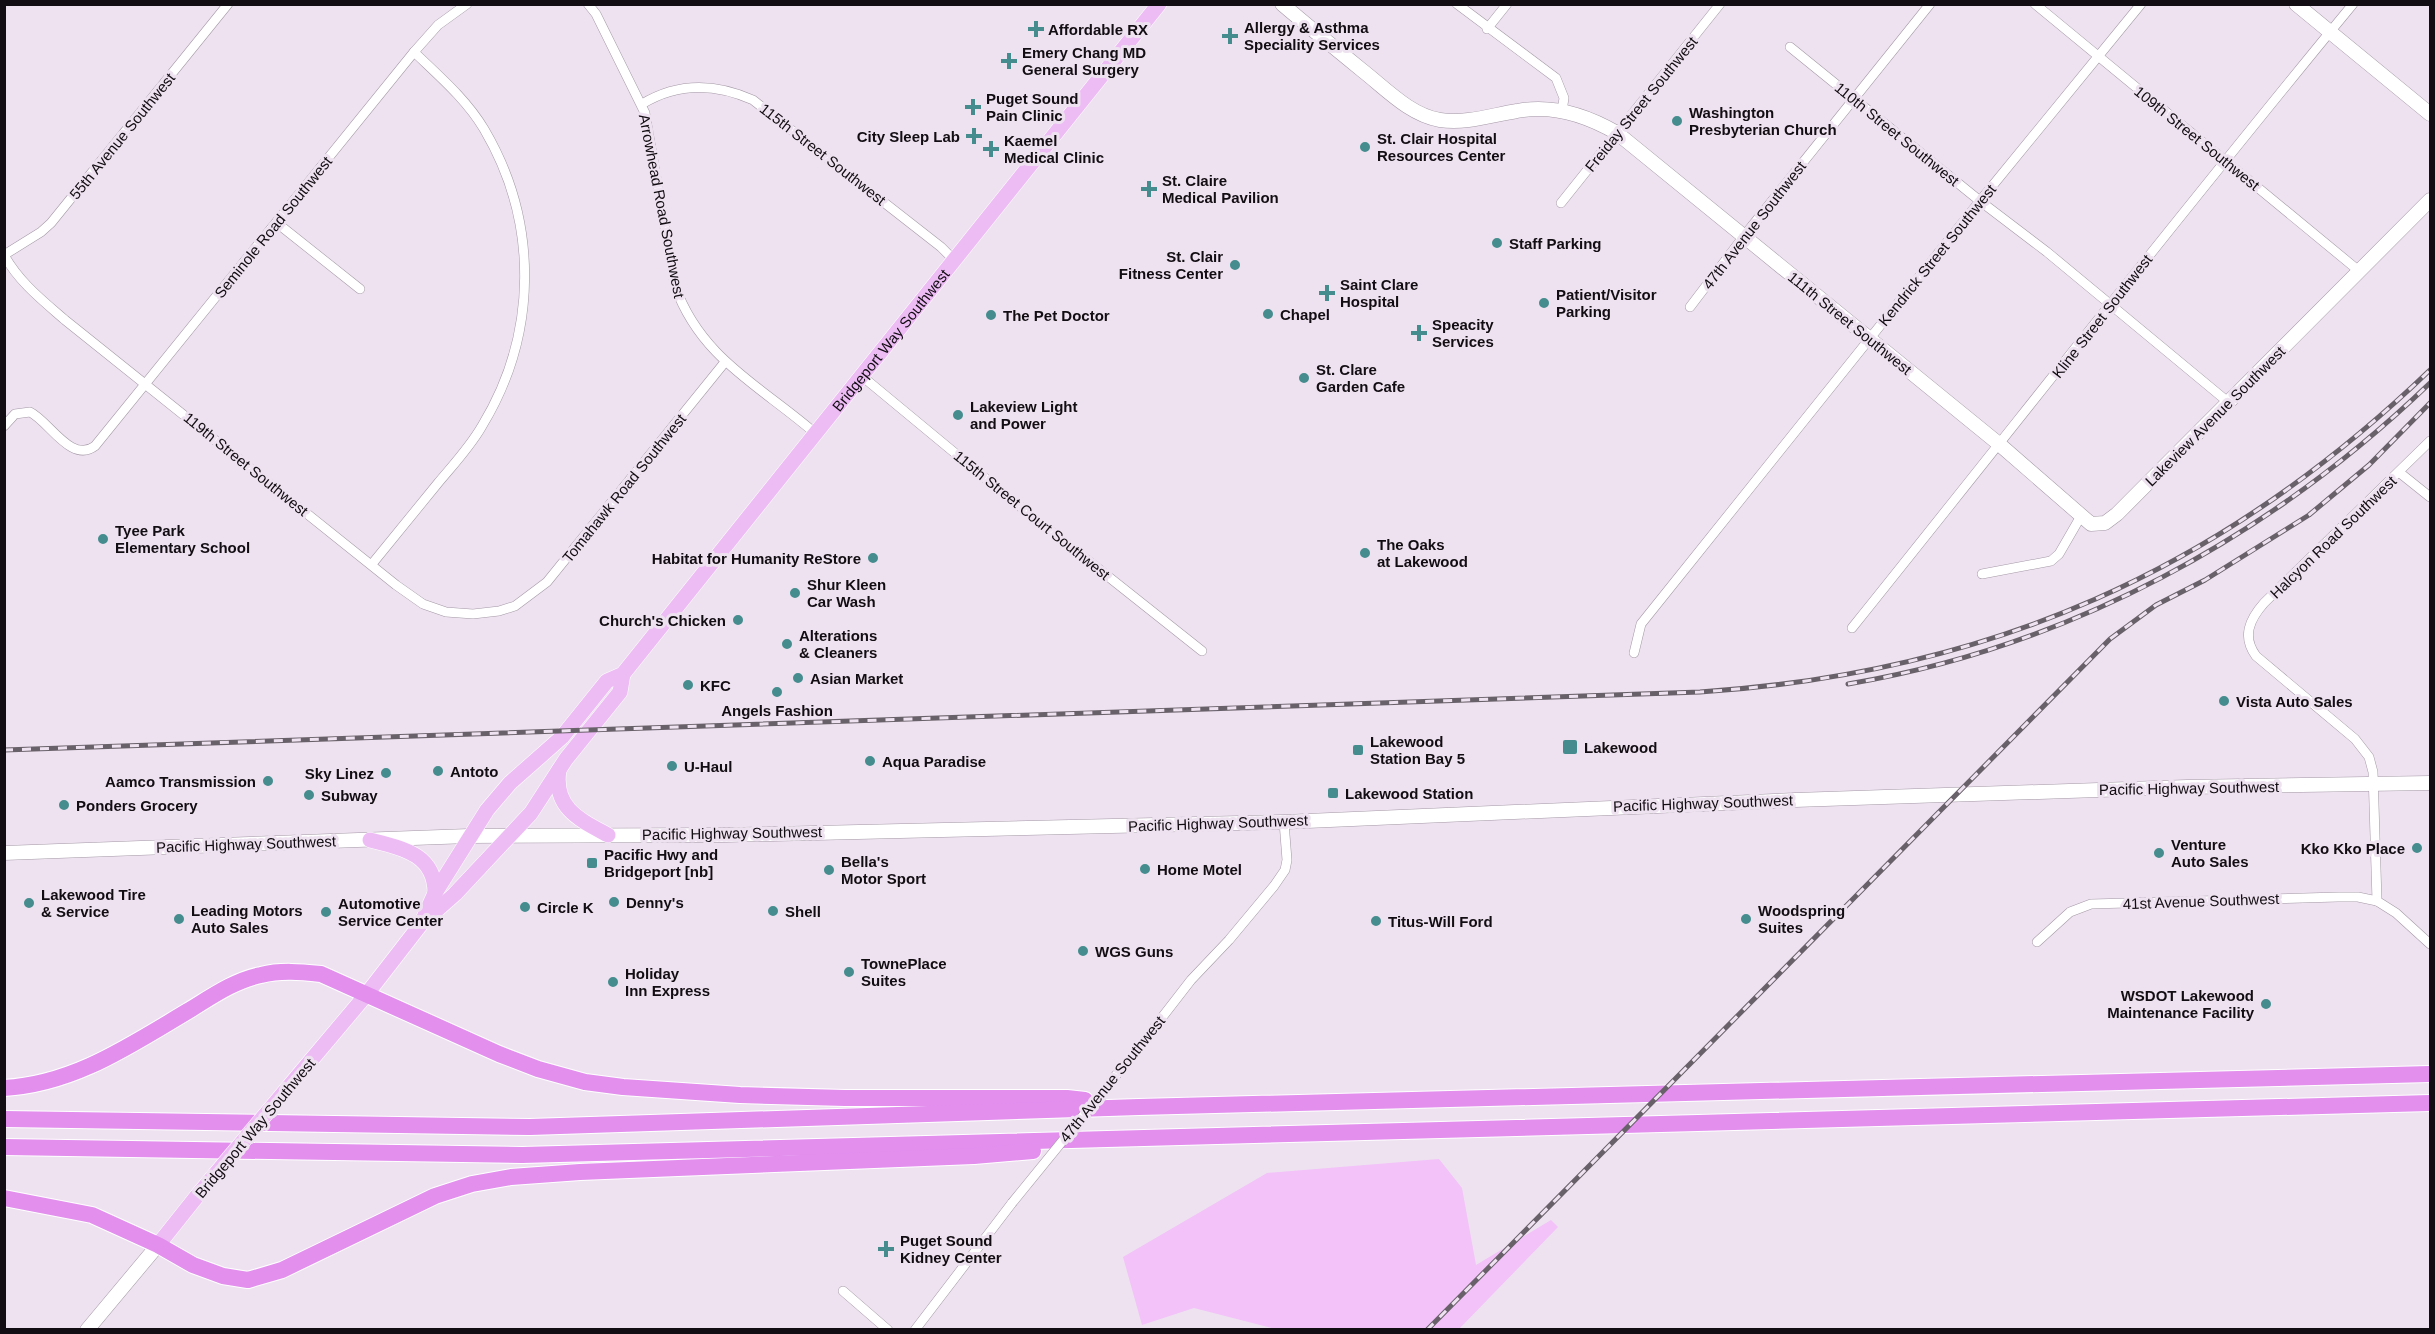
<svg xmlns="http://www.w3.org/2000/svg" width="2435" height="1334" font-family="Arial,sans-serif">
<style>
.green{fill:#f2c2f9}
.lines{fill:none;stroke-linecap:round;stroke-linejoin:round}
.street-casing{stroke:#a498a6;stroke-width:10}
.secondary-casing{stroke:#a498a6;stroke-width:15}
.primary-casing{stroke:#fff;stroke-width:16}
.highway-casing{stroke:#fff;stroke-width:18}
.street{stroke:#fff;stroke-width:9}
.secondary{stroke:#fff;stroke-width:14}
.primary{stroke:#eebcf5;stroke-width:15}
.highway{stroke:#e28fee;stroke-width:16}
.rail-casing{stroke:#69616a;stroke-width:5}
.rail{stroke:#eee2f0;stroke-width:3;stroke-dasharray:9;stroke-linecap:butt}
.street-bridge-casing{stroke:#a498a6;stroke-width:10;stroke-linecap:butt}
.primary-bridge-casing{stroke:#fff;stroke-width:16;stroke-linecap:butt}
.street-bridge{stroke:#fff;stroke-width:9}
.primary-bridge{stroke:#eebcf5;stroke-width:15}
.poi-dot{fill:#448c8e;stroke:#eee2f0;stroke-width:2}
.labels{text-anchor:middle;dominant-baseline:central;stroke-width:6;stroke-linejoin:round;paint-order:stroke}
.poi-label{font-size:15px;font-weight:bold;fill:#120d12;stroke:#eee2f0;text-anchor:start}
.street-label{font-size:15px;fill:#120d12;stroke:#eee2f0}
</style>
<rect width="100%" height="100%" fill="#eee2f0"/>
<path class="green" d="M 1439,1159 L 1462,1188 L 1476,1265 L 1551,1220 L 1558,1227 L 1459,1329 L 1276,1329 L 1194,1308 L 1142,1325 L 1123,1257 L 1267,1173 Z"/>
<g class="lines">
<g class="street-casing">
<g id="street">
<path d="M 588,4 L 596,14 L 645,113 L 675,286 C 701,359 761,386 816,434"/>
<path d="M 1457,4 L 1556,78 L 1564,98 L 1562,111"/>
<path d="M 2035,4 L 2359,271"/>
<path d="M 1487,29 L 1507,4"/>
<path d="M 1790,47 L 1980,201 L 2047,252 L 2228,402"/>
<path d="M 642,104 C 678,82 715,83 753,100 L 941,247 L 955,261"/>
<path d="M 1561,203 L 1720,4"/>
<path d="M 277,223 L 360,289"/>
<path d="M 4,255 C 19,282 42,300 65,320 L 396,585 L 423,604 L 446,612 L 473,614 L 499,611 L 515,606 L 547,582 L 725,362"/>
<path d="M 4,255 L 41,232 L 51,223 L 228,4"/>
<path d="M 1690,307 L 1744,236 L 1930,4"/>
<path d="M 863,377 L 1008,497 L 1202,651"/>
<path d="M 4,426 L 15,414 L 30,412 C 49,421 71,464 95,446 L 414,52 L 438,25 L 467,4"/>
<path d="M 2430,441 L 2264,603 C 2249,620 2242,637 2256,656 L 2355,739 L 2369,757 L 2373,772 L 2377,901 L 2396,913 L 2430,944"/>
<path d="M 2400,473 L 2430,497"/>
<path d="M 372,564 C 394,537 416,510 438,483 C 453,465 470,447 482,426 C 538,334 539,222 484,129 C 466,99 439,76 414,52"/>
<path d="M 1982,574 L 2051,561 L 2059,554 L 2081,516"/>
<path d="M 1852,628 C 2019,420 2183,210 2353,4"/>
<path d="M 1634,653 L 1641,624 L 1980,201 L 2141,4"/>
<path d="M 2037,942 L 2070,912 L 2091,904 L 2338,897 L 2358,897 L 2377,901"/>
<path d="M 1143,1042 L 1191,980 L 1229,940 L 1274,886 L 1285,870 L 1287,860 L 1284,822"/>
<path d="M 843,1291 L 888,1330"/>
<path d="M 915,1330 L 1012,1203"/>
</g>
</g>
<g class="secondary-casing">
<g id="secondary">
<path d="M 1282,4 C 1309,27 1336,49 1363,71 C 1386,89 1410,115 1440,120 C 1466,124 1492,115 1517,111 C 1553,104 1586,115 1617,133 L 1999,444 L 2091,524 L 2105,523 L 2117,514 L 2430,200"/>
<path d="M 2296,4 L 2430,114"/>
<path d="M 4,853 L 469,836 L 726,835 L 1284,822 L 1795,800 L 2187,787 L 2430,783"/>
<path d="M 87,1330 L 158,1245"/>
</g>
</g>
<g class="primary-casing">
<g id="primary">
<path d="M 559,770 C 553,808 580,820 608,835"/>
<path d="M 370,840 C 402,848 435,854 435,893"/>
<path id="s1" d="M 421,924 L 435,893 L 487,810 L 510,783 L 562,737 L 607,681 L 623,674 L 1159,4"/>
<path d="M 302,1071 L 366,995 L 421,924 L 455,894 L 531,813 L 566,759 L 620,692 L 623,674"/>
<path d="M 158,1245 L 197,1196"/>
</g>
</g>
<g class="highway-casing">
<g id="highway">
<path d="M 4,1088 C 74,1084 129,1046 188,1011 C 211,997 235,980 261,975 C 281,970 301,972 321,974 L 499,1054 L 538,1069 L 585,1082 L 623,1087 L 740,1095 L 845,1098 L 1067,1098 L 1085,1100"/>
<path d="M 4,1119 L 530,1127 L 1139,1107 L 2430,1074"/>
<path d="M 4,1147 L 522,1155 L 2430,1103"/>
<path d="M 4,1198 L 92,1215 L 158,1245 L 193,1265 L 223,1276 L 248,1280 L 282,1270 L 435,1196 L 472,1184 L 511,1177 L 580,1172 L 974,1156 L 1033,1151"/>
</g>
</g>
<use href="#street" class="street"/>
<use href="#secondary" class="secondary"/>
<use href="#primary" class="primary"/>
<use href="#highway" class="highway"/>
<g class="rail-casing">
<g id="rail">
<path d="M 1848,684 C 2069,647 2270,537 2430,383"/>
<path d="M 4,750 L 1700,692 C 1989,673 2221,571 2430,370"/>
<path d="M 1427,1330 L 2110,639 L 2156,605 L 2205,580 L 2309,515 L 2369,465 L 2430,403"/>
</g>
</g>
<use href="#rail" class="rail"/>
<g class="street-bridge-casing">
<path id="street-bridge" d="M 1012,1203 L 1143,1042"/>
</g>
<g class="primary-bridge-casing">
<path id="primary-bridge" d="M 197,1196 L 302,1071"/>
</g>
<use href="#street-bridge" class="street-bridge"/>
<use href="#primary-bridge" class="primary-bridge"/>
</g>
<g class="poi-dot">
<path d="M1033 20h6v6h6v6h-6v6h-6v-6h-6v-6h6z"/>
<path d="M1227 27h6v6h6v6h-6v6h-6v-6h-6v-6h6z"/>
<path d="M1006 52h6v6h6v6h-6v6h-6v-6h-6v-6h6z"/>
<path d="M970 98h6v6h6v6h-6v6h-6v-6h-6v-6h6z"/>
<circle cx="1677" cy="121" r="6"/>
<path d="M971 127h6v6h6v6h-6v6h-6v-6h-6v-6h6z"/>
<circle cx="1365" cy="147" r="6"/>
<path d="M988 140h6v6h6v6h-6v6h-6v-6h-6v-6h6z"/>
<path d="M1146 180h6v6h6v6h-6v6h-6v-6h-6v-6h6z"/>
<circle cx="1497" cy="243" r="6"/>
<circle cx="1235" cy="265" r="6"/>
<path d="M1324 284h6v6h6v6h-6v6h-6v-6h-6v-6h6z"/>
<circle cx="1544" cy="303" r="6"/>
<circle cx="1268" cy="314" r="6"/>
<circle cx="991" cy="315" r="6"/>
<path d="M1416 324h6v6h6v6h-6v6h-6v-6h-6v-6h6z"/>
<circle cx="1304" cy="378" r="6"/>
<circle cx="958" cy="415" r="6"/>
<circle cx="103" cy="539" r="6"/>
<circle cx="1365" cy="553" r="6"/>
<circle cx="873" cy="558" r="6"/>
<circle cx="795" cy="593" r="6"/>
<circle cx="738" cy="620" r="6"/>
<circle cx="787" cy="644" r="6"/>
<circle cx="798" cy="678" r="6"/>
<circle cx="688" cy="685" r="6"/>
<circle cx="777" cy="692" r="6"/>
<circle cx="2224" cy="701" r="6"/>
<rect x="1562" y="739" width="16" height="16" rx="3"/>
<rect x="1352" y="744" width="12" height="12" rx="3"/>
<circle cx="870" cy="761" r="6"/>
<circle cx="672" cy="766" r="6"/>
<circle cx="438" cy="771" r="6"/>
<circle cx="386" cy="773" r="6"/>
<circle cx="268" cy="781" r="6"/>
<rect x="1327" y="787" width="12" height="12" rx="3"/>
<circle cx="309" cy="795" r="6"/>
<circle cx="64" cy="805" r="6"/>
<circle cx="2417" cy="848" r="6"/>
<circle cx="2159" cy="853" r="6"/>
<rect x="586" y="857" width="12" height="12" rx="3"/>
<circle cx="1145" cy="869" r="6"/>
<circle cx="829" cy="870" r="6"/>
<circle cx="614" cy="902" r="6"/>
<circle cx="29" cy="903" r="6"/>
<circle cx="525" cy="907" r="6"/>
<circle cx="773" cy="911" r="6"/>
<circle cx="326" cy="912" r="6"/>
<circle cx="179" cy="919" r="6"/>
<circle cx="1746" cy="919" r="6"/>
<circle cx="1376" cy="921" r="6"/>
<circle cx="1083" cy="951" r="6"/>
<circle cx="849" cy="972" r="6"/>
<circle cx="613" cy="982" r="6"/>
<circle cx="2266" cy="1004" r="6"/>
<path d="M883 1240h6v6h6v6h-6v6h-6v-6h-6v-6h6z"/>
</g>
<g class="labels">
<g class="poi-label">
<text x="1244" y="27">Allergy &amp; Asthma<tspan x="1244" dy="17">Speciality Services</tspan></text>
<text x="1048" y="29">Affordable RX</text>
<text x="1022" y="52">Emery Chang MD<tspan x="1022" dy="17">General Surgery</tspan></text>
<text x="986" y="98">Puget Sound<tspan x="986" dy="17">Pain Clinic</tspan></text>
<text x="1689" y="112">Washington<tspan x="1689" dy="17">Presbyterian Church</tspan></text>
<text x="960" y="136" text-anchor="end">City Sleep Lab</text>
<text x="1377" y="138">St. Clair Hospital<tspan x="1377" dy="17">Resources Center</tspan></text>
<text x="1004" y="140">Kaemel<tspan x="1004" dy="17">Medical Clinic</tspan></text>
<text x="1162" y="180">St. Claire<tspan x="1162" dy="17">Medical Pavilion</tspan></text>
<text x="1509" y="243">Staff Parking</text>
<text x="1223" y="256" text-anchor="end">St. Clair<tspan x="1223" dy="17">Fitness Center</tspan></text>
<text x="1340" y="284">Saint Clare<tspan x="1340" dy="17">Hospital</tspan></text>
<text x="1556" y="294">Patient/Visitor<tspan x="1556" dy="17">Parking</tspan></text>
<text x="1280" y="314">Chapel</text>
<text x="1003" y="315">The Pet Doctor</text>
<text x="1432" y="324">Speacity<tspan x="1432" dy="17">Services</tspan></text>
<text x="1316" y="369">St. Clare<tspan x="1316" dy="17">Garden Cafe</tspan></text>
<text x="970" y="406">Lakeview Light<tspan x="970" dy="17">and Power</tspan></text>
<text x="115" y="530">Tyee Park<tspan x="115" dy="17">Elementary School</tspan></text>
<text x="1377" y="544">The Oaks<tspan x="1377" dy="17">at Lakewood</tspan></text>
<text x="861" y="558" text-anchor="end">Habitat for Humanity ReStore</text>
<text x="807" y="584">Shur Kleen<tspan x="807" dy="17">Car Wash</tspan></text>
<text x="726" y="620" text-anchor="end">Church's Chicken</text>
<text x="799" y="635">Alterations<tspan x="799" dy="17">&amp; Cleaners</tspan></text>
<text x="810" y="678">Asian Market</text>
<text x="700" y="685">KFC</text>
<text x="2236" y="701">Vista Auto Sales</text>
<text x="777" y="710" text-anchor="middle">Angels Fashion</text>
<text x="1370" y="741">Lakewood<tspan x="1370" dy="17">Station Bay 5</tspan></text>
<text x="1584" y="747">Lakewood</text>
<text x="882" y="761">Aqua Paradise</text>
<text x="684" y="766">U-Haul</text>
<text x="450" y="771">Antoto</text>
<text x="374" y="773" text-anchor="end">Sky Linez</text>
<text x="256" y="781" text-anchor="end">Aamco Transmission</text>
<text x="1345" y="793">Lakewood Station</text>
<text x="321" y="795">Subway</text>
<text x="76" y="805">Ponders Grocery</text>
<text x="2171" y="844">Venture<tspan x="2171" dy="17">Auto Sales</tspan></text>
<text x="2405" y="848" text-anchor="end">Kko Kko Place</text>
<text x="604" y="854">Pacific Hwy and<tspan x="604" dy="17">Bridgeport [nb]</tspan></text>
<text x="841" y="861">Bella's<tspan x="841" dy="17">Motor Sport</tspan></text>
<text x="1157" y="869">Home Motel</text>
<text x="41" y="894">Lakewood Tire<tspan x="41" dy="17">&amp; Service</tspan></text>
<text x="626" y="902">Denny's</text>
<text x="338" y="903">Automotive<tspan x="338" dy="17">Service Center</tspan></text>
<text x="537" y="907">Circle K</text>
<text x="191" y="910">Leading Motors<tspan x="191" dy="17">Auto Sales</tspan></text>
<text x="1758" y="910">Woodspring<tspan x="1758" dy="17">Suites</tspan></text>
<text x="785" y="911">Shell</text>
<text x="1388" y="921">Titus-Will Ford</text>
<text x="1095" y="951">WGS Guns</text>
<text x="861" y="963">TownePlace<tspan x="861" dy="17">Suites</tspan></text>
<text x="625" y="973">Holiday<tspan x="625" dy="17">Inn Express</tspan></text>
<text x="2254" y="995" text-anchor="end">WSDOT Lakewood<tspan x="2254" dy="17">Maintenance Facility</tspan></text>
<text x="900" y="1240">Puget Sound<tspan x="900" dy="17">Kidney Center</tspan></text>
</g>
<g class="street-label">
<text transform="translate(1641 104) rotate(-51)">Freiday Street Southwest</text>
<text transform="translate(1897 134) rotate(39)">110th Street Southwest</text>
<text transform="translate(122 136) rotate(-51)">55th Avenue Southwest</text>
<text transform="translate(2197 138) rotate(39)">109th Street Southwest</text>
<text transform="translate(823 154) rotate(38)">115th Street Southwest</text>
<text transform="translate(662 206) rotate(79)">Arrowhead Road Southwest</text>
<text transform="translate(1754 225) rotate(-52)">47th Avenue Southwest</text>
<text transform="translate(273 227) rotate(-51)">Seminole Road Southwest</text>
<text transform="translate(1937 255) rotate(-51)">Kendrick Street Southwest</text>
<text transform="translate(2102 316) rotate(-52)">Kline Street Southwest</text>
<text transform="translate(1850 323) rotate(39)">111th Street Southwest</text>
<text stroke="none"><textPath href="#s1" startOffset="754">Bridgeport Way Southwest</textPath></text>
<text transform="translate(2215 416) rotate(-45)">Lakeview Avenue Southwest</text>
<text transform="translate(246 464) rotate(39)">119th Street Southwest</text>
<text transform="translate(624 488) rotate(-51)">Tomahawk Road Southwest</text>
<text transform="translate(1032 515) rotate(39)">115th Street Court Southwest</text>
<text transform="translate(2333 537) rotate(-44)">Halcyon Road Southwest</text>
<text transform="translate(2189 788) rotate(-1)">Pacific Highway Southwest</text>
<text transform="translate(1703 803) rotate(-2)">Pacific Highway Southwest</text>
<text transform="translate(1218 823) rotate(-2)">Pacific Highway Southwest</text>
<text transform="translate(732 833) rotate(-1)">Pacific Highway Southwest</text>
<text transform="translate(246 844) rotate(-2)">Pacific Highway Southwest</text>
<text transform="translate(2201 901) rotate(-2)">41st Avenue Southwest</text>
<text transform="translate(1112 1079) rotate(-51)">47th Avenue Southwest</text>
<text transform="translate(255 1128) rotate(-50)">Bridgeport Way Southwest</text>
</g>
</g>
<rect width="2435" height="1334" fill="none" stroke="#120d12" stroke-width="12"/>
</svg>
